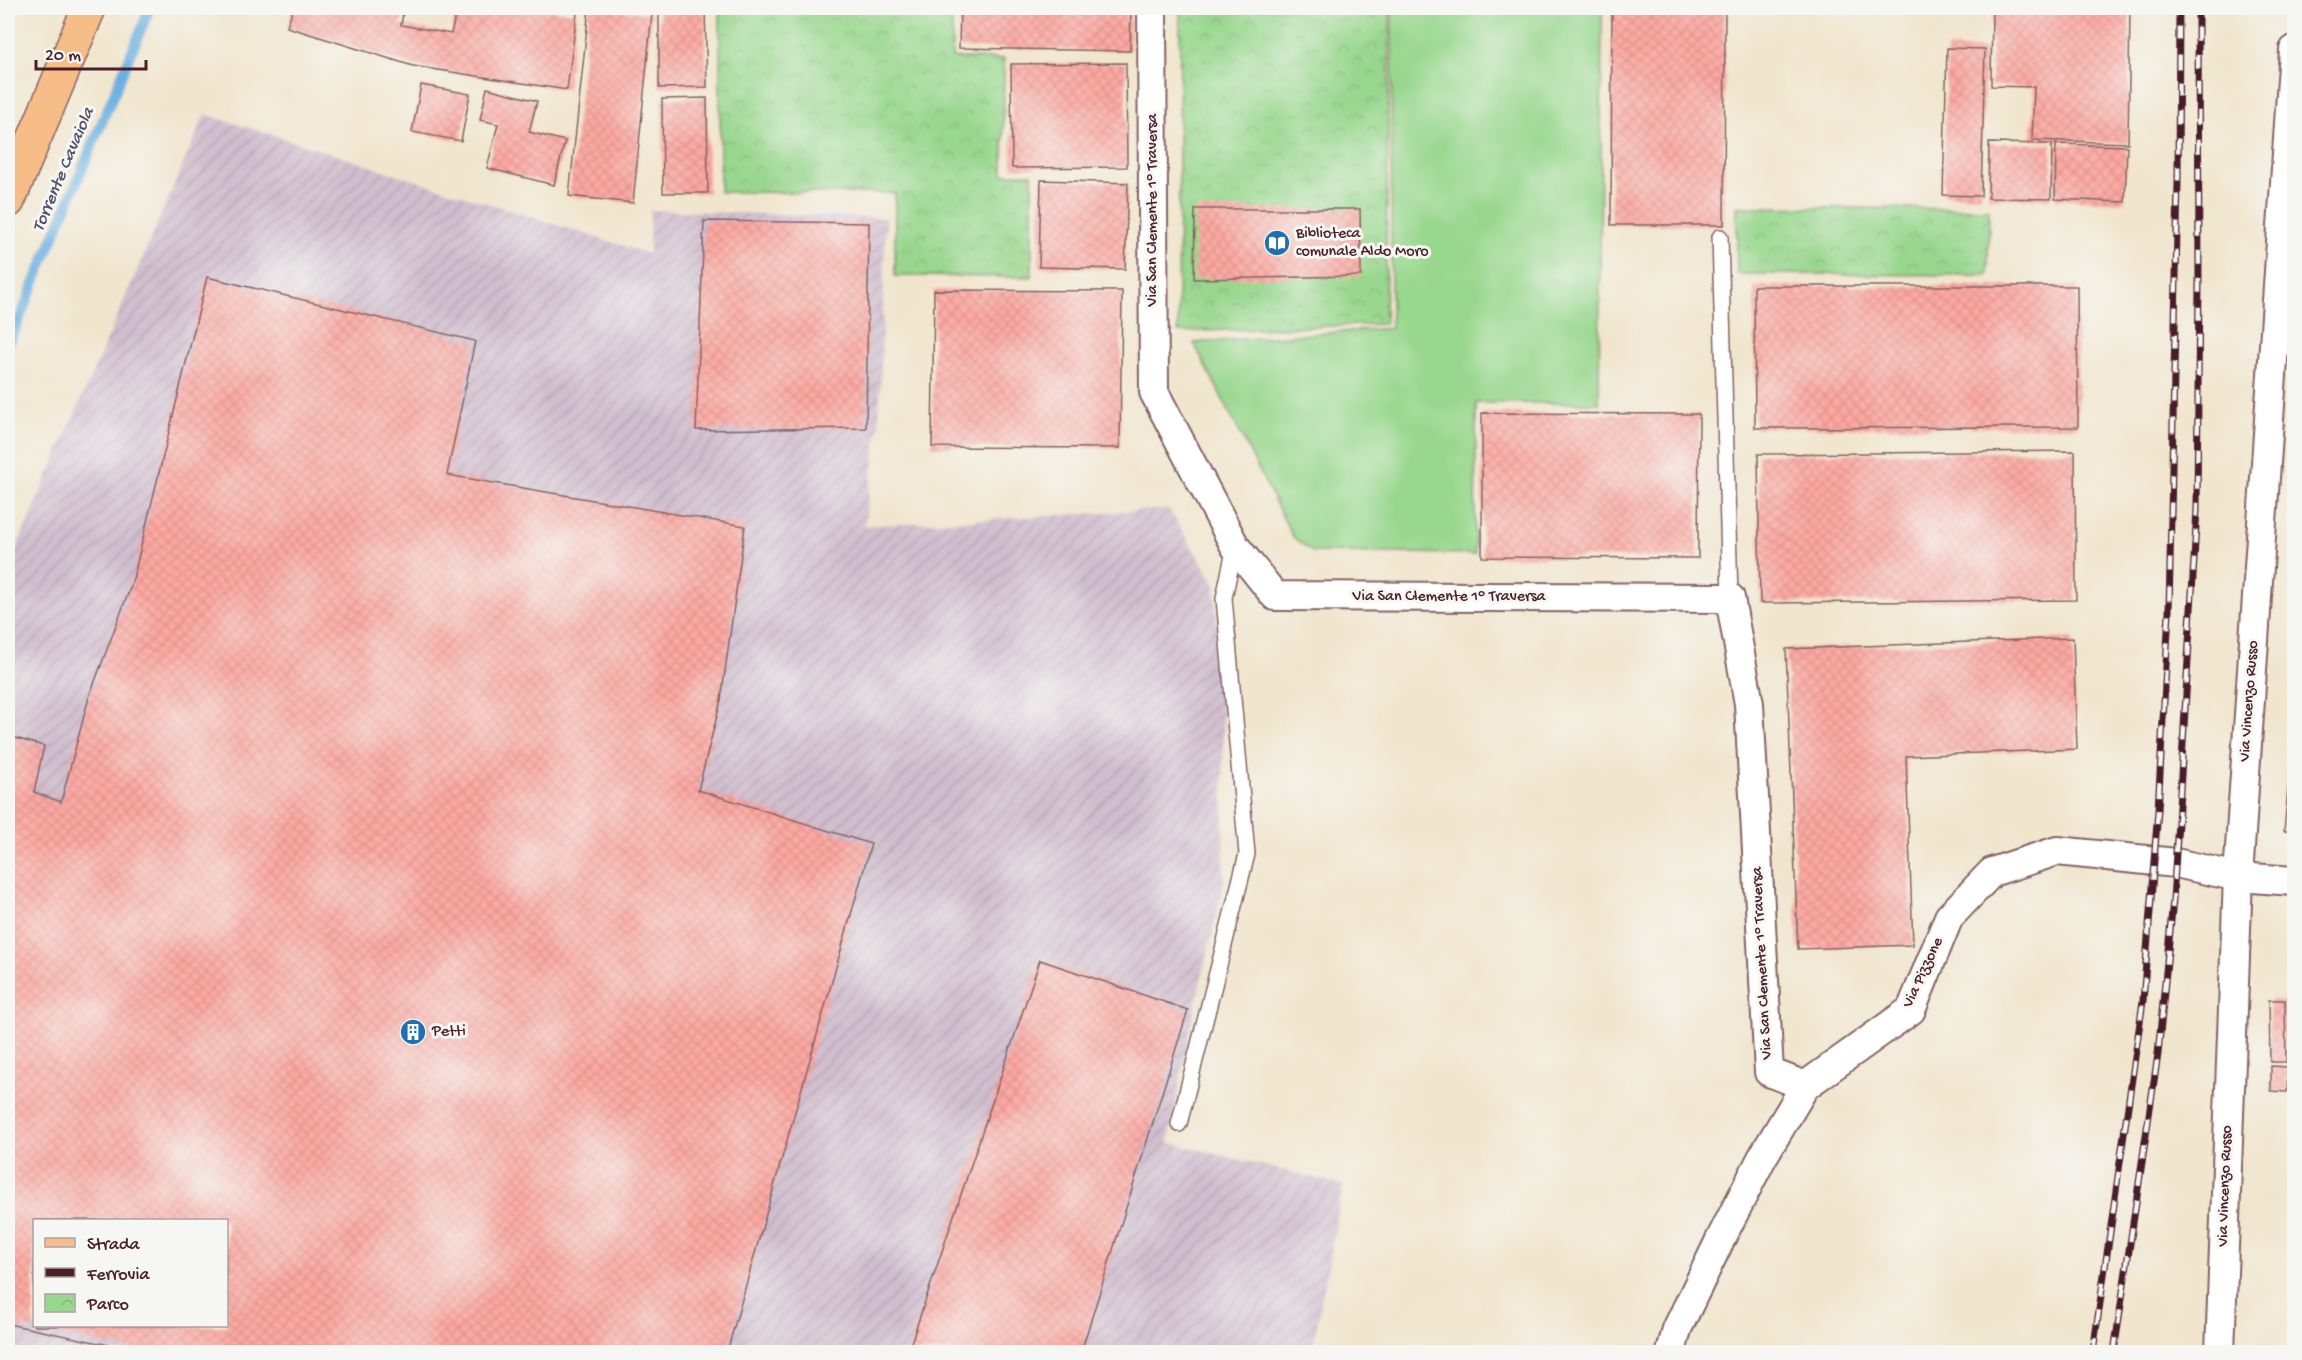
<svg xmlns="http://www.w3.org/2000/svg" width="2302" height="1360" font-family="'Gochi Hand',sans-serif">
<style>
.industrial{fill:url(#industrial-furrows);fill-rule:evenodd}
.grass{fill:#98d78d;stroke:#717b5c;stroke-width:1.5}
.park{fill:url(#park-crowns);stroke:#717b5c;stroke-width:1.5}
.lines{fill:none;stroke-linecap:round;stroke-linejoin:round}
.stream{stroke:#68aedf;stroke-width:10}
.building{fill:url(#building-cross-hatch);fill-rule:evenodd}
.service-casing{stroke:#846464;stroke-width:18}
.minor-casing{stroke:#846464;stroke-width:32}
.primary-casing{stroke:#846464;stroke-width:36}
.service{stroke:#fff;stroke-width:15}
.minor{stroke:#fff;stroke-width:28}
.primary{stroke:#f7bd88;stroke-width:33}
.rail-casing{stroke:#4a1f2b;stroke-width:7}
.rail{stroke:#f6f6f2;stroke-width:4.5;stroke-dasharray:14;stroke-linecap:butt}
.labels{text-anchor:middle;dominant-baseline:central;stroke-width:6;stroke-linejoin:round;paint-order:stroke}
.street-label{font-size:16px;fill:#4a1f2b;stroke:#f6f6f2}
.poi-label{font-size:16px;fill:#4a1f2b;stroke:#f6f6f2;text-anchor:start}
.water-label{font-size:18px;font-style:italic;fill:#54516a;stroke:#f6f6f2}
</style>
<defs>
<pattern id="industrial-furrows" width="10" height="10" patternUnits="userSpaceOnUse" patternTransform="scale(1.5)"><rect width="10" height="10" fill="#d0bdce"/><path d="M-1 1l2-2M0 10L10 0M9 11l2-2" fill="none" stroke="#b4a2b1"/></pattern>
<pattern id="park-crowns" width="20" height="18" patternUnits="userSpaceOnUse" patternTransform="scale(1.5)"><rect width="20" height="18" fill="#98d78d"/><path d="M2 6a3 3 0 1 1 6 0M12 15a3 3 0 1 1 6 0" fill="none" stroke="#84b87a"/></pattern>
<pattern id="building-cross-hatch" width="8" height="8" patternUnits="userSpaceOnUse" patternTransform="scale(1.5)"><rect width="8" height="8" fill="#fda9a2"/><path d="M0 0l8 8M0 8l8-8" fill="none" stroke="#da918c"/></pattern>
</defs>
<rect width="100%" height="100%" fill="#f6f6f2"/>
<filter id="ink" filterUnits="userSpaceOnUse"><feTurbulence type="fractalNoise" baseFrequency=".0167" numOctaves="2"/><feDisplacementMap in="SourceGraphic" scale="12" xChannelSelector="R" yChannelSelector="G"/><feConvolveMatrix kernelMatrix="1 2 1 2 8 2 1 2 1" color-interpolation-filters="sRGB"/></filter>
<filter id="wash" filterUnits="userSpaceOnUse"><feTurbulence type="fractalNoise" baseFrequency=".008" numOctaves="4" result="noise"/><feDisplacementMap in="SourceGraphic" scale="24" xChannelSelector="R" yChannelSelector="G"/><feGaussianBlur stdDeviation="1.35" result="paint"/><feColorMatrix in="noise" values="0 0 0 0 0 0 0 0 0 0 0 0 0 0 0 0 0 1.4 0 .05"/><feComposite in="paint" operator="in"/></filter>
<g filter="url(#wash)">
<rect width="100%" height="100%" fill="#f1e5cd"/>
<path class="industrial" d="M 205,114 L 649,254 L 650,210 L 886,218 L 879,426 L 864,526 L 1169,509 L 1215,584 L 1223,728 L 1224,883 L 1195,1006 L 1168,1142 L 1343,1185 L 1312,1352 L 8,1352 L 8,568 ZM 34,1220 L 226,1220 L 226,1326 L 34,1326 Z"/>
<path class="grass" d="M 1392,8 L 1602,8 L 1599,403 L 1476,403 L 1475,554 L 1313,552 L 1293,537 L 1194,343 L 1391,328 Z"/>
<g class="park">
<path d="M 720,8 L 952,8 L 952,58 L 1004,59 L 1003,174 L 1032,174 L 1032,277 L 895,276 L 895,193 L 720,192 Z"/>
<path d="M 1180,8 L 1390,8 L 1385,324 L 1178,332 Z"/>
<path d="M 1737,207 L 1989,209 L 1988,275 L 1737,274 Z"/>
</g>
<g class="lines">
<path class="stream" d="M 8,346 L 150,8"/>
</g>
<g id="blocks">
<g class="building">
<path d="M 293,8 L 404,8 L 401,25 L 451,34 L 457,8 L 534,8 L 577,13 L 567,90 L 413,66 L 287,27 Z"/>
<path d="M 589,8 L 652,13 L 633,203 L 569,196 Z"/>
<path d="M 659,8 L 705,8 L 707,87 L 659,88 Z"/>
<path d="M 960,8 L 1131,8 L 1130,51 L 959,48 Z"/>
<path d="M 1612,8 L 1725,8 L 1724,225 L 1611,225 Z"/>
<path d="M 1992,8 L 2130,8 L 2128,143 L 2032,140 L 2034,87 L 1991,86 Z"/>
<path d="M 1947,48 L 1985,49 L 1981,196 L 1943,195 Z"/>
<path d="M 1126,63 L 1127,167 L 1012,168 L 1011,64 Z"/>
<path d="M 421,85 L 470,94 L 461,141 L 412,132 Z"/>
<path d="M 487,88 L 537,101 L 529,132 L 565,141 L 554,185 L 487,168 L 498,124 L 480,120 Z"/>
<path d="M 707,98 L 708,193 L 663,193 L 662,99 Z"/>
<path d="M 1989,143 L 2052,144 L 2051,199 L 1988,198 Z"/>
<path d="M 2056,144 L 2127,146 L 2125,202 L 2055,199 Z"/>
<path d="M 1041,180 L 1128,183 L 1125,269 L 1039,267 Z"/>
<path d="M 1195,209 L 1360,209 L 1361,276 L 1194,279 Z"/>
<path d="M 704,221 L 869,223 L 866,428 L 696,430 Z"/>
<path d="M 207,277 L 475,341 L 447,475 L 745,526 L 721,700 L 698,790 L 871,844 L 727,1352 L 142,1352 L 8,1324 L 8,736 L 44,746 L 34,792 L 61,802 L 89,697 L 132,583 ZM 34,1220 L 226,1220 L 226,1326 L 34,1326 Z"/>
<path d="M 1754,286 L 2077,286 L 2078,427 L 1755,428 Z"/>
<path d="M 934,290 L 1122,291 L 1120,448 L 932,447 Z"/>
<path d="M 1482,413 L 1699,414 L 1698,558 L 1482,557 Z"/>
<path d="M 2075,451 L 2076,600 L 1760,603 L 1758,454 Z"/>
<path d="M 2073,638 L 2077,749 L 1906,756 L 1913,945 L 1798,949 L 1786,649 Z"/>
<path d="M 2293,736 L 2294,736 L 2294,831 L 2284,831 Z"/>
<path d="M 1040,960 L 1188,1010 L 1081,1352 L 908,1352 Z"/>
<path d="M 2269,1000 L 2285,1000 L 2286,1062 L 2270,1062 Z"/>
<path d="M 2271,1066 L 2288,1067 L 2287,1092 L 2271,1091 Z"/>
</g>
</g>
</g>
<g filter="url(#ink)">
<use href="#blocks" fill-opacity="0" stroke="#846464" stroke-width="1.5"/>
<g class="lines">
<g class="service-casing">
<g id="service">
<path d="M 1720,237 L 1730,598"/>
<path d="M 1179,1124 L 1247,854 L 1224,598 L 1235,546"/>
</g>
</g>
<g class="minor-casing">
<g id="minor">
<path d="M 1152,8 L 1154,392 L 1235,546 L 1275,596 L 1730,598 L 1749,704 L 1769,1072 L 1805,1086"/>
<path d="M 1671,1352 L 1677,1329 L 1720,1240 L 1762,1158 L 1805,1086 L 1911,1010 L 1949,917 L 1992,872 L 2057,851 L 2176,863 L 2238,877 L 2294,881"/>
<path d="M 2220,1352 L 2238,877 L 2294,50"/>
</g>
</g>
<g class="primary-casing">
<path id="primary" d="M 8,201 L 89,8"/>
</g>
<use href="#service" class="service"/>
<use href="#minor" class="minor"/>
<use href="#primary" class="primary"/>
<g class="rail-casing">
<g id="rail">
<path d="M 2093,1352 L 2143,1001 L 2158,810 L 2169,612 L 2178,182 L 2179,8"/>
<path d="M 2114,1352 L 2158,1054 L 2173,900 L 2183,744 L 2197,509 L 2199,279 L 2198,8"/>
</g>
</g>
<use href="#rail" class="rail"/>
</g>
</g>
<defs>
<g id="library-disc" transform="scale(1.35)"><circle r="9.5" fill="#1f6fb2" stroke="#f6f6f2"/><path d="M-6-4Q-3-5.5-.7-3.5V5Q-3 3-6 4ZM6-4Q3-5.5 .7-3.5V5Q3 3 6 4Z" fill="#fff"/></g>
<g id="building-disc" transform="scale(1.35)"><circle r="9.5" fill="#1f6fb2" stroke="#f6f6f2"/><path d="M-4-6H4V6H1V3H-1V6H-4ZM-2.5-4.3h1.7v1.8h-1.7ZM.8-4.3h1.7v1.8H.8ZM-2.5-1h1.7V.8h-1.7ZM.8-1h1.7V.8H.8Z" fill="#fff"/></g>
</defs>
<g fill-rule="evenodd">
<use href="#library-disc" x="1277" y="243"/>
<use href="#building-disc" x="413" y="1032"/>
</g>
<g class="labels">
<g class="street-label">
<text transform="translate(1153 210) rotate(-90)">Via San Clemente 1° Traversa</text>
<text x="1449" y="597">Via San Clemente 1° Traversa</text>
<text transform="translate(2250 701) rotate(-86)">Via Vincenzo Russo</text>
<text transform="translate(1763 963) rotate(-93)">Via San Clemente 1° Traversa</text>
<text transform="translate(1924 973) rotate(-65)">Via Pizzone</text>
<text transform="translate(2226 1186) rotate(-88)">Via Vincenzo Russo</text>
</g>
<g class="poi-label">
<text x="1296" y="234">Biblioteca<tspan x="1296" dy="18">comunale Aldo Moro</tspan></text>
<text x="432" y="1032">Petti</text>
</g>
<g class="water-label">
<text transform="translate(64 170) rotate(-67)">Torrente Cavaiola</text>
</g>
</g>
<rect width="2302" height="1360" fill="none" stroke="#f6f6f2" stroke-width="30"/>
<rect x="33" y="1219" width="195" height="108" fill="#f6f6f2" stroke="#b1a0a2" stroke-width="1.5"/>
<rect x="45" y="1238" width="30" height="9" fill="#f7bd88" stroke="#b1a0a2" stroke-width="1.5"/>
<text x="87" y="1249" font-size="18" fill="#4a1f2b">Strada</text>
<rect x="45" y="1268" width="30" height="9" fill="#4a1f2b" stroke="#b1a0a2" stroke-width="1.5"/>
<text x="87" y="1279" font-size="18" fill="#4a1f2b">Ferrovia</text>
<rect x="45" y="1294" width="30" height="18" fill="url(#park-crowns)" stroke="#b1a0a2" stroke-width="1.5"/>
<text x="87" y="1309" font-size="18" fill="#4a1f2b">Parco</text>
<path d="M36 60v9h110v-9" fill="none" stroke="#4a1f2b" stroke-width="3"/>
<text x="45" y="60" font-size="18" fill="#4a1f2b" stroke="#f6f6f2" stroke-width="4.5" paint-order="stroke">20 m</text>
</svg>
